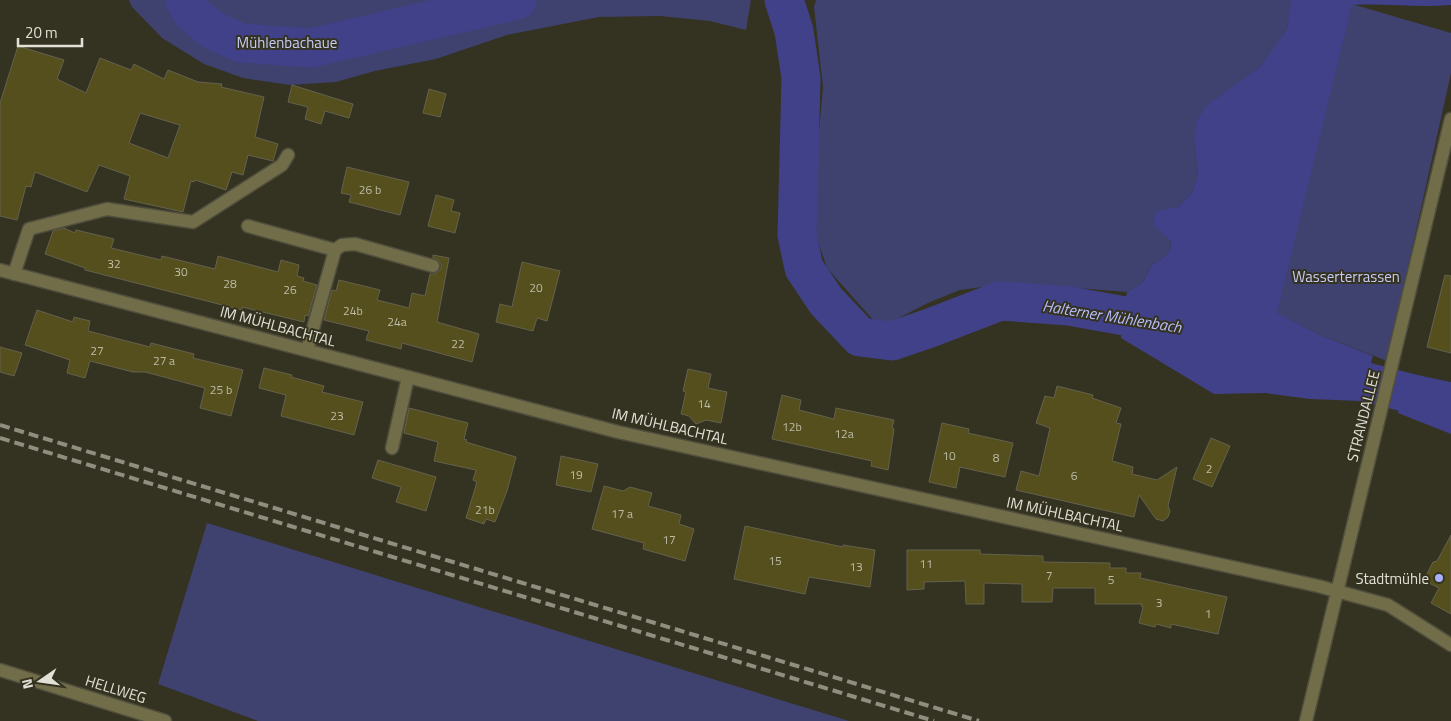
<svg xmlns="http://www.w3.org/2000/svg" width="1451" height="721" font-family="'Titillium Web',sans-serif">
<style>
.green{fill:#3f416e}
.water{fill:#414189}
.lines{fill:none;stroke-linecap:round;stroke-linejoin:round}
.river{stroke:#414189;stroke-width:39}
.building{fill:#544f1c;stroke:#64624f;fill-rule:evenodd}
.minor-casing{stroke:#504e3d;stroke-width:15}
.minor{stroke:#716d49;stroke-width:12}
.rail{stroke:#8f8e80;stroke-width:4;stroke-dasharray:10 5;stroke-linecap:butt}
.poi-dot{fill:#aab0fb;stroke:#343220;stroke-width:2}
.labels{text-anchor:middle;dominant-baseline:central;stroke-width:4;stroke-linejoin:round;paint-order:stroke}
.number-label{font-size:12px;fill:#bebca8}
.park-label{font-size:15px;fill:#c7ccf6;stroke:#343220}
.street-label{font-size:15px;fill:#e2e1d6;stroke:#343220}
.poi-label{font-size:15px;fill:#e2e1d6;stroke:#343220;text-anchor:end}
.water-label{font-size:16px;font-style:italic;fill:#b8befc;stroke:#343220}
</style>
<rect width="100%" height="100%" fill="#343220"/>
<g class="green">
<path d="M 129,0 L 751,0 L 746,30 L 710,21 L 660,16 L 599,17 L 507,35 L 436,59 L 375,71 L 336,82 L 290,85 L 243,78 L 204,64 L 162,38 L 132,7 Z"/>
<path d="M 816,0 L 1291,0 L 1292,2 L 1287,29 L 1275,47 L 1260,67 L 1240,82 L 1194,141 L 1198,174 L 1192,192 L 1179,207 L 1166,236 L 1171,242 L 1170,250 L 1164,257 L 1152,265 L 1142,283 L 1127,292 L 1012,283 L 960,290 L 930,302 L 889,323 L 875,322 L 827,268 L 811,221 L 823,87 L 814,7 Z"/>
<path d="M 1352,4 L 1451,33 L 1451,73 L 1387,361 L 1320,335 L 1276,313 Z"/>
<path d="M 207,523 L 849,721 L 258,721 L 158,684 Z"/>
</g>
<g class="water">
<path d="M 1291,0 L 1451,0 L 1451,5 C 1418,8 1385,3 1352,5 L 1277,313 L 1320,335 L 1373,356 L 1360,401 L 1310,399 L 1265,393 L 1214,394 L 1121,338 L 1122,315 L 1127,292 L 1142,283 L 1152,265 L 1164,257 L 1170,250 L 1171,242 L 1153,224 L 1156,211 L 1179,207 L 1192,192 L 1198,174 L 1194,141 L 1197,120 L 1207,105 L 1260,67 L 1287,29 Z"/>
<path d="M 1408,373 L 1451,382 L 1451,434 L 1398,413 Z"/>
</g>
<g class="lines">
<g class="river">
<path d="M 185,0 L 192,13 L 212,30 L 241,43 L 311,48 L 517,0"/>
<path d="M 784,0 L 794,31 L 801,78 L 797,235 L 804,268 L 826,301 L 860,337 L 892,341 L 930,328 L 1000,301 L 1069,306 L 1175,325"/>
<path d="M 1316,369 L 1451,404"/>
</g>
</g>
<g class="building">
<path d="M 18,46 L 64,60 L 57,79 L 86,93 L 100,58 L 131,70 L 134,64 L 164,79 L 168,70 L 198,82 L 222,84 L 221,87 L 264,97 L 255,137 L 278,144 L 273,161 L 248,155 L 243,175 L 232,172 L 226,190 L 195,180 L 194,182 L 191,181 L 183,212 L 124,199 L 130,176 L 99,165 L 87,192 L 35,172 L 31,187 L 26,186 L 17,220 L 0,216 L 0,103 ZM 140,113 L 180,125 L 168,158 L 129,143 Z"/>
<path d="M 292,85 L 353,104 L 349,118 L 325,111 L 321,124 L 305,119 L 308,107 L 288,102 Z"/>
<path d="M 429,89 L 446,94 L 440,117 L 423,113 Z"/>
<path d="M 347,167 L 409,182 L 400,215 L 349,202 L 351,195 L 341,193 Z"/>
<path d="M 436,195 L 454,200 L 451,211 L 460,213 L 455,233 L 428,226 Z"/>
<path d="M 64,228 L 75,233 L 76,230 L 114,239 L 111,248 L 161,260 L 162,256 L 215,269 L 218,256 L 278,272 L 281,260 L 299,265 L 297,276 L 304,278 L 303,281 L 317,285 L 308,316 L 305,315 L 304,322 L 242,307 L 242,310 L 85,270 L 85,268 L 45,254 L 53,231 Z"/>
<path d="M 433,255 L 449,258 L 437,322 L 479,334 L 472,362 L 402,343 L 401,349 L 366,340 L 369,331 L 324,320 L 332,290 L 336,291 L 339,280 L 380,290 L 377,300 L 409,308 L 412,293 L 425,296 L 430,274 L 435,274 L 441,269 L 441,264 L 438,260 L 433,258 Z"/>
<path d="M 522,262 L 560,271 L 547,321 L 537,318 L 533,331 L 496,322 L 500,304 L 512,307 Z"/>
<path d="M 1445,275 L 1451,276 L 1451,353 L 1427,347 Z"/>
<path d="M 37,310 L 73,322 L 74,317 L 90,321 L 88,331 L 150,347 L 151,343 L 194,354 L 193,358 L 243,370 L 231,416 L 200,408 L 205,388 L 145,372 L 133,372 L 90,361 L 85,378 L 67,373 L 70,360 L 25,345 Z"/>
<path d="M 0,347 L 22,353 L 14,376 L 0,372 Z"/>
<path d="M 264,368 L 292,375 L 291,377 L 324,386 L 322,392 L 363,402 L 354,435 L 281,416 L 286,395 L 259,388 Z"/>
<path d="M 688,369 L 711,374 L 708,388 L 727,392 L 721,423 L 706,420 L 696,424 L 689,416 L 681,414 L 686,392 L 683,391 Z"/>
<path d="M 1057,386 L 1093,395 L 1092,398 L 1121,408 L 1116,423 L 1121,424 L 1112,461 L 1133,467 L 1132,474 L 1157,480 L 1177,467 L 1168,506 L 1170,511 L 1168,517 L 1163,521 L 1156,519 L 1139,495 L 1134,517 L 1016,490 L 1021,471 L 1039,476 L 1050,428 L 1036,423 L 1045,396 L 1054,398 Z"/>
<path d="M 782,395 L 801,400 L 799,410 L 834,419 L 836,408 L 894,420 L 892,428 L 894,429 L 888,470 L 871,466 L 872,461 L 772,439 Z"/>
<path d="M 409,408 L 468,423 L 464,439 L 467,440 L 466,442 L 516,457 L 507,491 L 495,522 L 486,519 L 484,524 L 466,518 L 477,482 L 473,480 L 476,470 L 434,461 L 438,442 L 404,433 Z"/>
<path d="M 942,423 L 969,429 L 968,433 L 1013,443 L 1005,477 L 960,467 L 956,488 L 929,482 Z"/>
<path d="M 1211,438 L 1230,446 L 1212,487 L 1193,479 Z"/>
<path d="M 561,456 L 598,464 L 591,492 L 556,485 Z"/>
<path d="M 378,460 L 436,477 L 426,511 L 396,502 L 401,487 L 372,478 Z"/>
<path d="M 604,486 L 623,491 L 630,487 L 652,493 L 648,506 L 681,515 L 679,524 L 694,529 L 685,561 L 643,549 L 644,543 L 592,529 Z"/>
<path d="M 745,526 L 843,547 L 843,545 L 875,550 L 870,587 L 809,577 L 805,594 L 734,579 Z"/>
<path d="M 1451,535 L 1451,614 L 1431,603 L 1439,588 L 1429,583 L 1427,574 L 1433,562 L 1437,561 Z"/>
<path d="M 907,550 L 980,550 L 980,554 L 1043,556 L 1043,562 L 1110,563 L 1110,568 L 1126,568 L 1126,573 L 1141,573 L 1140,578 L 1227,597 L 1218,634 L 1171,624 L 1171,628 L 1156,624 L 1155,627 L 1139,623 L 1143,607 L 1141,606 L 1142,604 L 1095,604 L 1095,588 L 1053,588 L 1052,602 L 1022,602 L 1022,584 L 984,583 L 984,604 L 966,604 L 965,581 L 924,582 L 924,589 L 907,590 Z"/>
</g>
<g class="lines">
<g class="minor-casing">
<g id="minor">
<path d="M 248,226 L 335,250"/>
<path d="M 0,270 L 618,432 L 1318,586 L 1388,605 L 1451,645"/>
<path d="M 14,274 L 29,229 L 107,209 L 193,222 L 282,165 L 288,155"/>
<path d="M 307,350 L 335,250 L 342,245 L 355,244 L 433,266"/>
<path d="M 392,448 L 408,377"/>
<path d="M 0,670 L 165,721"/>
<path d="M 1306,721 L 1451,119"/>
</g>
</g>
<use href="#minor" class="minor"/>
<g class="rail">
<path d="M 0,425 L 979,721"/>
<path d="M 0,438 L 934,721"/>
</g>
</g>
<circle class="poi-dot" cx="1439" cy="578" r="5"/>
<g class="labels">
<g class="number-label">
<text x="370" y="189">26 b</text>
<text x="114" y="263">32</text>
<text x="181" y="271">30</text>
<text x="230" y="283">28</text>
<text x="536" y="287">20</text>
<text x="290" y="289">26</text>
<text x="353" y="310">24b</text>
<text x="397" y="321">24a</text>
<text x="458" y="343">22</text>
<text x="97" y="350">27</text>
<text x="164" y="360">27 a</text>
<text x="221" y="389">25 b</text>
<text x="704" y="403">14</text>
<text x="337" y="415">23</text>
<text x="792" y="426">12b</text>
<text x="844" y="433">12a</text>
<text x="949" y="455">10</text>
<text x="996" y="457">8</text>
<text x="1209" y="468">2</text>
<text x="576" y="474">19</text>
<text x="1074" y="475">6</text>
<text x="485" y="509">21b</text>
<text x="622" y="513">17 a</text>
<text x="669" y="539">17</text>
<text x="775" y="560">15</text>
<text x="926" y="563">11</text>
<text x="856" y="566">13</text>
<text x="1049" y="575">7</text>
<text x="1111" y="579">5</text>
<text x="1159" y="602">3</text>
<text x="1208" y="613">1</text>
</g>
<g class="park-label">
<text x="287" y="42">Mühlenbachaue</text>
<text x="1346" y="276">Wasserterrassen</text>
</g>
<g class="street-label">
<text transform="translate(278 326) rotate(15)">IM MÜHLBACHTAL</text>
<text transform="translate(1363 416) rotate(-76)">STRANDALLEE</text>
<text transform="translate(670 426) rotate(13)">IM MÜHLBACHTAL</text>
<text transform="translate(1065 514) rotate(12)">IM MÜHLBACHTAL</text>
<text transform="translate(116 689) rotate(17)">HELLWEG</text>
</g>
<g class="poi-label">
<text x="1429" y="578">Stadtmühle</text>
</g>
<g class="water-label">
<text transform="translate(1112 316) rotate(9)">Halterner Mühlenbach</text>
</g>
</g>
<g transform="translate(40 681) rotate(257)" stroke="#343220" stroke-width="4" paint-order="stroke">
<path d="M0-4L9 19L0 12L-9 19Z" fill="#e2e1d6"/>
<text y="-8" font-size="14" font-weight="bold" text-anchor="middle" fill="#e2e1d6">N</text>
</g>
<path d="M18 38v8h64v-8" fill="none" stroke="#e2e1d6" stroke-width="2.5"/>
<text x="25" y="38" font-size="15" fill="#e2e1d6" stroke="#343220" stroke-width="4" paint-order="stroke">20 m</text>
</svg>
